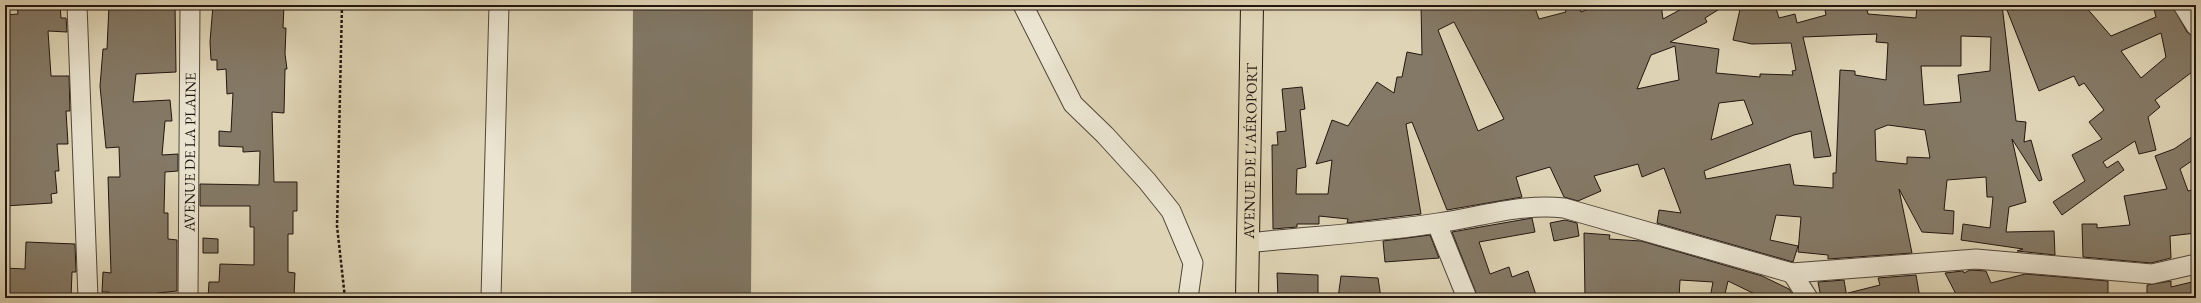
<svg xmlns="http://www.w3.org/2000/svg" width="2201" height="303" font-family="'EB Garamond',serif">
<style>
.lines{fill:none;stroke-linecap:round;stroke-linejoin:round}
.runway{stroke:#807663;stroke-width:120}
.building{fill:#847966;stroke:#221610;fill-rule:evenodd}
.minor-casing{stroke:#51463a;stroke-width:21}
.highway-casing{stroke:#221610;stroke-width:24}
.path{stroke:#221610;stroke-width:2.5;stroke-dasharray:3 2;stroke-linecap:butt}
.minor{stroke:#eae4d0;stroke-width:19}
.highway{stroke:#dfd5b6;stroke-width:22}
.labels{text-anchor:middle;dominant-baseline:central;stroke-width:3;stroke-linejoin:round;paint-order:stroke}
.street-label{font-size:15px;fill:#221610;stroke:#eae4d0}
</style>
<rect width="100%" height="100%" fill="#dfd5b6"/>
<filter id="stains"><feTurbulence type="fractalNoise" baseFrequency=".005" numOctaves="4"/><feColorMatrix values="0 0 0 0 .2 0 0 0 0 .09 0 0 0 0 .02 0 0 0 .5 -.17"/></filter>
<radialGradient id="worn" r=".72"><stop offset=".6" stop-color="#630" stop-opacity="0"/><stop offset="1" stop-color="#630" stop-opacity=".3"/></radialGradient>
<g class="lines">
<path class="runway" d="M 691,298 L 693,5"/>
</g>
<g class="building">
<path d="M 17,5 L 60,5 L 61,18 L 66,18 L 67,32 L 48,31 L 51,76 L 69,76 L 70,111 L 66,111 L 68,144 L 57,144 L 59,171 L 55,171 L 57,193 L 51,194 L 52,203 L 5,206 L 5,15 L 18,14 Z"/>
<path d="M 109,5 L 175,5 L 176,72 L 136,74 L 133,102 L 170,100 L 172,121 L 165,121 L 162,155 L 178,154 L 178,171 L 165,172 L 164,213 L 168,213 L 168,239 L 177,240 L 177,291 L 158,293 L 158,298 L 109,296 L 109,292 L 102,292 L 103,272 L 111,273 L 108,177 L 120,177 L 119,147 L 106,148 L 100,86 L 103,49 L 107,49 Z"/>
<path d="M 213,5 L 284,5 L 283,28 L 286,28 L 285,54 L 287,69 L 285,69 L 284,113 L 272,112 L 274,182 L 297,182 L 297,211 L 293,211 L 293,234 L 288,234 L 288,272 L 295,273 L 294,297 L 255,295 L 255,298 L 208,298 L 209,282 L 219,282 L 220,264 L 254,265 L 254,227 L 250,227 L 250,206 L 200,206 L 200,184 L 259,185 L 260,151 L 243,152 L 243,147 L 219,146 L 219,131 L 231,132 L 233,93 L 227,94 L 226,69 L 217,70 L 217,60 L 211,60 L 210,42 Z"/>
<path d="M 1421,5 L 1534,5 L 1539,19 L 1566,12 L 1563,5 L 1578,5 L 1581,12 L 1599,5 L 1661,5 L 1663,19 L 1689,5 L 1726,5 L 1705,18 L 1707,22 L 1670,42 L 1719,49 L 1716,73 L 1760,77 L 1760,74 L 1793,75 L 1792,71 L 1796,70 L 1791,43 L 1752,44 L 1733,40 L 1741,5 L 1775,5 L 1779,18 L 1795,14 L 1797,23 L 1826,15 L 1824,5 L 1866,5 L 1868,14 L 1916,18 L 1917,5 L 2002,5 L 2016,121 L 2026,122 L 2024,142 L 2031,140 L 2042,180 L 2039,181 L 2012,139 L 2026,202 L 2009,207 L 2006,232 L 2054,231 L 2055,255 L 2017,251 L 2023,249 L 1961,240 L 1963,224 L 1990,228 L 1993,197 L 1987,197 L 1986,177 L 1947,180 L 1944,210 L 1954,211 L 1953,234 L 1922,232 L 1899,189 L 1912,253 L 1828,259 L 1828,255 L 1798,252 L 1801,217 L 1776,215 L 1770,240 L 1798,246 L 1793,262 L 1657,223 L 1659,210 L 1681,213 L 1664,168 L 1642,177 L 1638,164 L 1594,176 L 1601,191 L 1578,201 L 1564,197 L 1550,167 L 1516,177 L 1522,197 L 1447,210 L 1412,122 L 1406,124 L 1421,214 L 1347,223 L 1348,219 L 1319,216 L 1319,224 L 1297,224 L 1297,227 L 1273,229 L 1272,145 L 1278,145 L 1277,132 L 1286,131 L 1282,89 L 1302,87 L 1305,109 L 1300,110 L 1306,167 L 1297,169 L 1296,194 L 1328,194 L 1332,160 L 1316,164 L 1332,120 L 1348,126 L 1377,82 L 1394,93 L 1397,77 L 1402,77 L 1407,52 L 1422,55 ZM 1454,22 L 1504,119 L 1478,131 L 1438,30 ZM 1877,34 L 1876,42 L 1888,43 L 1886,80 L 1855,75 L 1855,71 L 1840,70 L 1836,173 L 1833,173 L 1833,188 L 1794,185 L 1790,164 L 1706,179 L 1704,171 L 1794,135 L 1811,131 L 1814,158 L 1831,156 L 1803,37 ZM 1961,36 L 1991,37 L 1990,71 L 1958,75 L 1961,102 L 1924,105 L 1921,66 L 1961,66 ZM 1675,46 L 1679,80 L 1637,89 L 1651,55 ZM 1744,100 L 1753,124 L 1711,140 L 1719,103 ZM 1888,125 L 1925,130 L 1930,158 L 1907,157 L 1907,164 L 1876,161 L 1875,130 Z"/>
<path d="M 2005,5 L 2084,5 L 2111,36 L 2156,17 L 2154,9 L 2172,5 L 2187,32 L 2196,39 L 2196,69 L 2155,100 L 2160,107 L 2148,117 L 2156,150 L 2139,154 L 2135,141 L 2103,162 L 2107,168 L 2118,161 L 2124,170 L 2062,215 L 2053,202 L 2085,181 L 2072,155 L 2102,139 L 2089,122 L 2104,110 L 2084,83 L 2079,86 L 2074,76 L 2039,91 ZM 2161,33 L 2166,57 L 2141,78 L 2121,51 Z"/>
<path d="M 2196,134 L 2196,158 L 2180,169 L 2188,191 L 2196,189 L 2196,233 L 2170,236 L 2171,258 L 2151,263 L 2083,257 L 2082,224 L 2097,224 L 2097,228 L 2130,225 L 2124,196 L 2167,189 L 2155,156 L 2174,149 Z"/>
<path d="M 1532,218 L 1535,232 L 1479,242 L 1490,274 L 1509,267 L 1512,277 L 1528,271 L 1537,298 L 1478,298 L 1452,232 Z"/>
<path d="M 1565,220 L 1577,223 L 1579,236 L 1554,241 L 1550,223 Z"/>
<path d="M 1584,233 L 1610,235 L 1609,239 L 1641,241 L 1762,276 L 1789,289 L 1795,298 L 1763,298 L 1728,281 L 1724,298 L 1710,298 L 1713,282 L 1680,280 L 1679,298 L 1585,298 Z"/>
<path d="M 1430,235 L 1439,258 L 1385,262 L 1383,241 Z"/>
<path d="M 203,238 L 218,239 L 218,253 L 203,253 Z"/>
<path d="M 26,242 L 75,244 L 76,272 L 72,272 L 71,298 L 32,298 L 33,294 L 5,294 L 5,268 L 25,269 Z"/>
<path d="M 1970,270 L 1986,271 L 1991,283 L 2025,274 L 2108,281 L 2108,298 L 1958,298 L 1945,273 L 1963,271 L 1964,273 Z"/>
<path d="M 1277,273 L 1318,275 L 1318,298 L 1278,298 Z"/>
<path d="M 1916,275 L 1920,298 L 1849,298 L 1848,293 L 1880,285 L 1878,278 Z"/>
<path d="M 1341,276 L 1378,278 L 1381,298 L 1338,298 Z"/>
<path d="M 1844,280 L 1847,298 L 1821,298 L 1818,282 Z"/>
<path d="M 2171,281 L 2171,287 L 2196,281 L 2196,298 L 2147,298 L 2147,285 Z"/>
</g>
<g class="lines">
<g class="minor-casing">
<g id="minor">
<path d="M 77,5 L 88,298"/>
<path d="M 1023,5 L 1073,104 L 1105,135 L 1147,181 L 1171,211 L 1193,263 L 1188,298"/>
<path d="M 2183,5 L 2196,26"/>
<path d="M 1437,224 L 1467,298"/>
<path d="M 1247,243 C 1311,236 1375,233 1438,223 C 1480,217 1521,203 1564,208 L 1792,273 L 1976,259 L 2152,274 L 2196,264"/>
<path d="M 1792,273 L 1808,298"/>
<path id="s1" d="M 188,298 L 190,5"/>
<path d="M 491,298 L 499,5"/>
</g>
</g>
<g class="highway-casing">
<g id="highway">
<path id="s2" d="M 1247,298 L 1252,5"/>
</g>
</g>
<path class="path" d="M 342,5 L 337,226 L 345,298"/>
<use href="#minor" class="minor"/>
<use href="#highway" class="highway"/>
</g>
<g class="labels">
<g class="street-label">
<text stroke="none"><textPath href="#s2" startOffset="147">AVENUE DE L'AÉROPORT</textPath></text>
<text stroke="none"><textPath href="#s1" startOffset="146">AVENUE DE LA PLAINE</textPath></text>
</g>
</g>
<rect width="2201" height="303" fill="none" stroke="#dfd5b6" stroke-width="20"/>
<rect x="6" y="6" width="2189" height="291" fill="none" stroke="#221610" stroke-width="2"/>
<rect x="10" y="10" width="2181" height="283" fill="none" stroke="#221610"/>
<rect width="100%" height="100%" filter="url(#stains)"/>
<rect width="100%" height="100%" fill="url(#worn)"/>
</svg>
